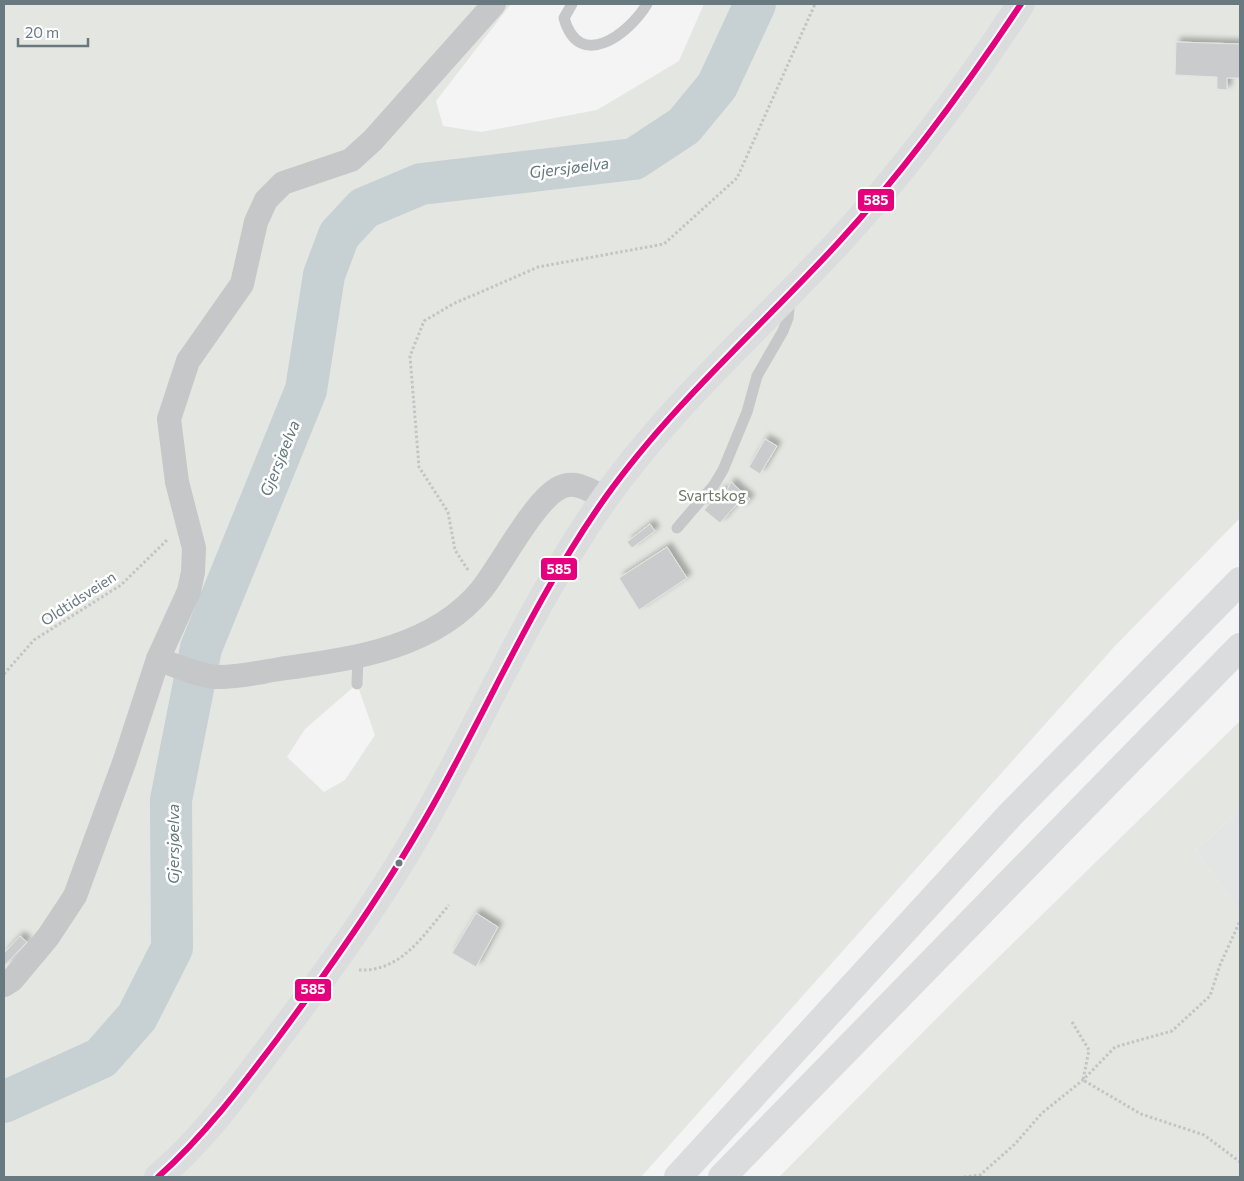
<svg xmlns="http://www.w3.org/2000/svg" width="1244" height="1181" font-family="Commissioner,sans-serif">
<style>
.built{fill:#e3e5e5}
.green{fill:#e4e6e1;fill-rule:evenodd}
.lines{fill:none;stroke-linecap:round;stroke-linejoin:round}
.river{stroke:#c7d0d2;stroke-width:42}
.building{fill:#cacbcc;stroke:#e4e4e4;filter:url(#shadow)}
.path{stroke:#c4c4c5;stroke-width:3;stroke-dasharray:2.5 2.5;stroke-linecap:butt}
.service{stroke:#c5c7c8;stroke-width:11}
.minor{stroke:#c5c7c8;stroke-width:24}
.secondary{stroke:#dbdcdd;stroke-width:28}
.trunk{stroke:#dbdcdd;stroke-width:28}
.bus-1-casing{stroke:#fff;stroke-width:10}
.bus-1{stroke:#e5007d;stroke-width:6}
.bus-dot{fill:#687980;stroke:#fff;stroke-width:2}
.labels{text-anchor:middle;dominant-baseline:central;stroke-width:5;stroke-linejoin:round;paint-order:stroke}
.park-label{font-size:15px;fill:#6c7866;stroke:#fff}
.street-label{font-size:15px;fill:#687980;stroke:#fff}
.water-label{font-size:16px;font-style:italic;fill:#64797c;stroke:#fff}
.line-badge{stroke:#fff;stroke-width:2}
.badge-label{font-size:14px;text-anchor:middle;font-weight:bold;fill:#fff}
</style>
<defs>
<filter id="shadow"><feDropShadow dx="4.5" dy="-4.5" stdDeviation="2.5" flood-color="#0004"/></filter>
</defs>
<rect width="100%" height="100%" fill="#f4f4f4"/>
<path class="built" d="M 1240,811 L 1240,912 L 1196,850 Z"/>
<g class="green">
<path d="M 4,4 L 511,4 L 436,101 L 443,126 L 481,132 L 597,110 L 679,61 L 704,4 L 1240,4 L 1240,518 L 1114,647 L 641,1177 L 4,1177 ZM 357,684 L 375,735 L 345,780 L 324,792 L 287,757 L 305,729 Z"/>
<path d="M 1240,721 L 1240,811 L 1196,850 L 1240,912 L 1240,1177 L 779,1177 L 962,993 Z"/>
</g>
<g class="lines">
<path class="river" d="M 4,1102 L 101,1058 L 137,1017 L 172,948 L 171,800 L 201,648 L 306,390 L 324,275 L 339,235 L 364,208 L 421,184 L 634,159 L 684,126 L 717,86 L 755,4"/>
</g>
<g class="building">
<path d="M 1176,42 L 1240,44 L 1240,78 L 1227,78 L 1227,90 L 1217,89 L 1217,77 L 1175,75 Z"/>
<path d="M 765,439 L 777,446 L 760,474 L 749,467 Z"/>
<path d="M 731,482 L 750,499 L 742,508 L 737,504 L 720,523 L 704,510 L 722,490 L 725,494 Z"/>
<path d="M 650,524 L 655,531 L 632,548 L 627,542 Z"/>
<path d="M 667,547 L 687,578 L 639,610 L 619,578 Z"/>
<path d="M 476,913 L 498,927 L 476,967 L 452,953 Z"/>
<path d="M 20,936 L 27,942 L 4,966 L 4,953 Z"/>
</g>
<g class="lines">
<g class="path">
<path d="M 468,570 L 455,550 L 448,512 L 419,467 L 410,356 L 424,321 L 453,304 L 538,267 L 664,244 L 737,178 L 815,4"/>
<path d="M 4,674 L 34,640 L 121,585 L 168,539"/>
<path d="M 359,970 C 402,972 424,934 449,905"/>
<path d="M 1072,1022 L 1089,1050 L 1083,1080 L 1141,1114 L 1204,1135 L 1240,1162"/>
<path d="M 964,1177 L 980,1175 L 1015,1144 L 1042,1113 L 1083,1080 L 1115,1047 L 1172,1031 L 1210,996 L 1220,965 L 1240,921"/>
</g>
<g class="service">
<path d="M 572,4 L 564,18 C 579,72 629,34 647,4"/>
<path d="M 677,528 L 714,485 L 723,470 L 747,412 L 757,376 L 783,331 L 788,318 L 790,299"/>
<path d="M 357,684 L 358,658"/>
</g>
<g class="minor">
<path d="M 158,659 C 176,666 196,675 216,677 C 236,678 260,672 280,669 C 350,659 434,649 482,589 C 501,565 534,501 559,488 C 575,479 591,491 605,498"/>
<path d="M 4,985 L 12,980 L 48,937 L 75,896 L 125,760 L 158,659 L 189,591 L 193,572 L 194,548 L 177,482 L 169,419 L 188,361 L 242,284 L 256,222 L 266,200 L 283,183 L 351,160 L 373,140 L 494,4"/>
</g>
<path class="secondary" d="M 158,1177 C 203,1140 238,1090 273,1044 C 329,970 385,894 429,813 C 488,707 535,597 605,498 C 672,404 760,327 838,243 C 906,169 966,88 1021,4"/>
<g class="trunk">
<path d="M 678,1177 L 1010,815 L 1240,581"/>
<path d="M 722,1177 L 1240,647"/>
</g>
<g class="bus-1-casing">
<path id="bus-1" d="M 158,1177 C 204,1136 241,1087 278,1038 C 341,953 401,867 450,774 C 500,681 544,584 605,498 C 672,404 760,328 838,243 C 906,169 965,88 1021,4"/>
</g>
<use href="#bus-1" class="bus-1"/>
</g>
<circle class="bus-dot" cx="399" cy="863" r="4.5"/>
<g class="labels">
<g class="park-label">
<text x="712" y="495">Svartskog</text>
</g>
<g class="street-label">
<text transform="translate(78 598) rotate(-33)">Oldtidsveien</text>
</g>
<g class="water-label">
<text transform="translate(569 167) rotate(-7)">Gjersjøelva</text>
<text transform="translate(279 458) rotate(-68)">Gjersjøelva</text>
<text transform="translate(172 844) rotate(-90)">Gjersjøelva</text>
</g>
</g>
<g class="line-badge">
<rect x="857" y="188" width="38" height="24" rx="5" fill="#e5007d"/>
<rect x="540" y="557" width="38" height="24" rx="5" fill="#e5007d"/>
<rect x="294" y="978" width="38" height="24" rx="5" fill="#e5007d"/>
</g>
<g class="badge-label">
<text x="876" y="205">585</text>
<text x="559" y="574">585</text>
<text x="313" y="994">585</text>
</g>
<rect width="1244" height="1181" fill="none" stroke="#687980" stroke-width="10"/>
<path d="M18 38v8h70v-8" fill="none" stroke="#687980" stroke-width="2.5"/>
<text x="25" y="38" font-size="15" fill="#687980" stroke="#ffffff" stroke-width="4" paint-order="stroke">20 m</text>
</svg>
